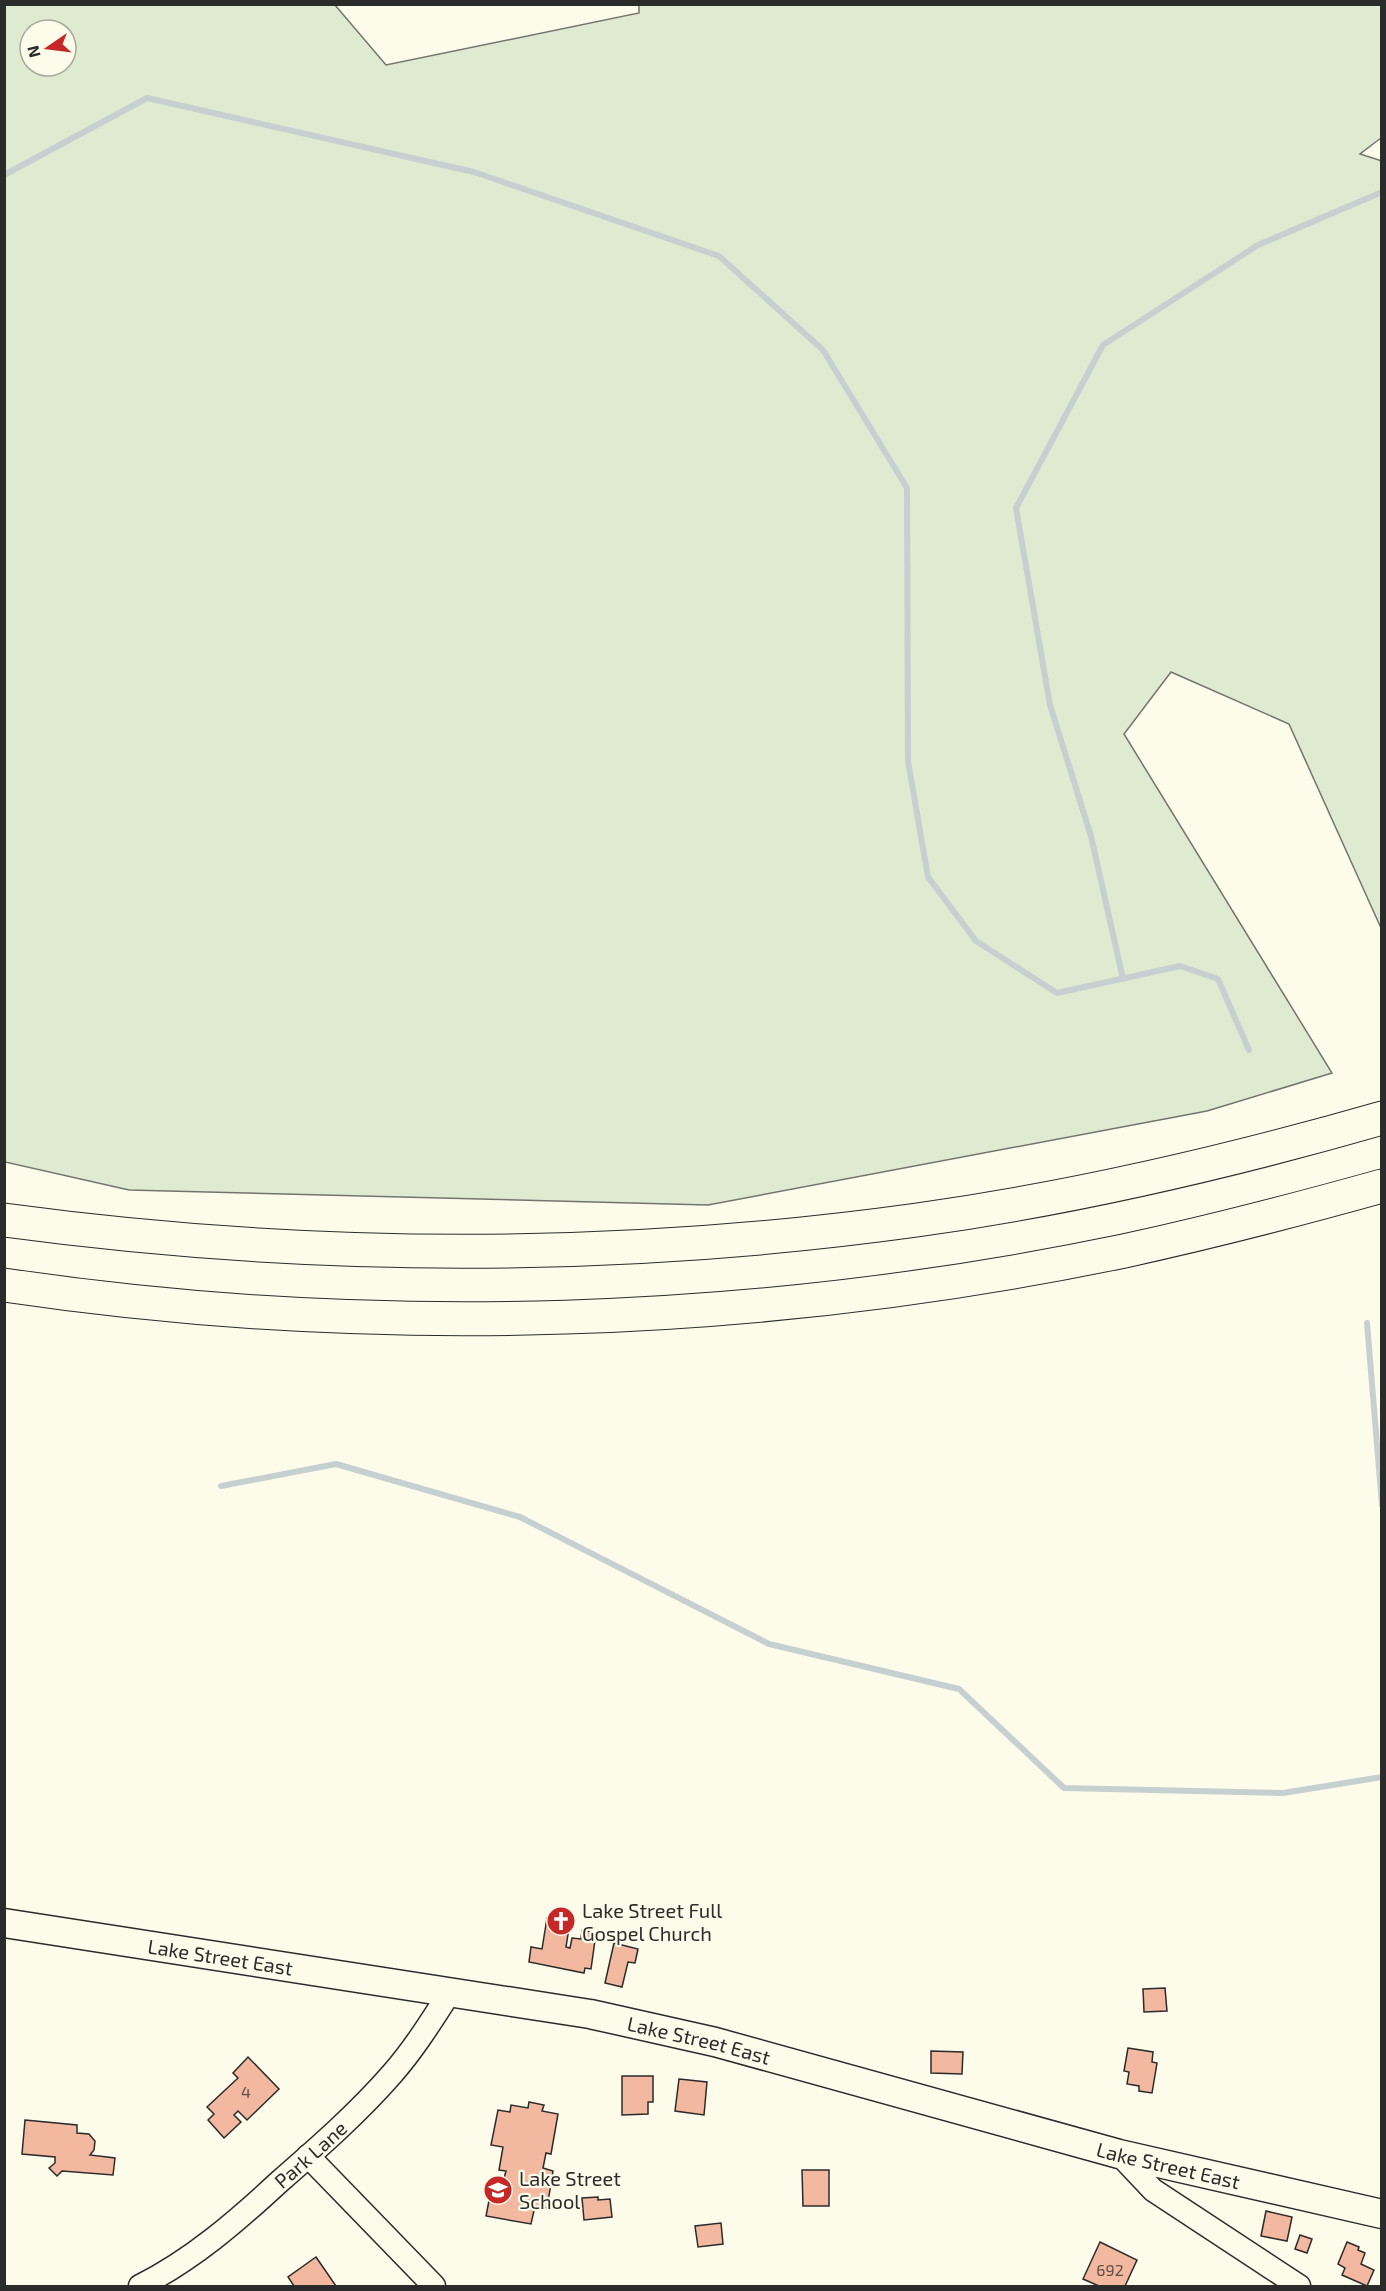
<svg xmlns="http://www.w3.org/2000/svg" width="1386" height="2291" font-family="'Exo 2',sans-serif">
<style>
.green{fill:#deebd1;stroke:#74746e;stroke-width:1.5;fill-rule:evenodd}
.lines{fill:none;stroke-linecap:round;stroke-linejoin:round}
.stream{stroke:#c7d0d0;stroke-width:6}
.building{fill:#f2b8a0;stroke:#2b2b2b;stroke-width:1.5}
.minor-casing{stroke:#2b2b2b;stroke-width:25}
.major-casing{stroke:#2b2b2b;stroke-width:31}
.highway-casing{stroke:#2b2b2b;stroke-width:35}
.minor{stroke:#fdfbea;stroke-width:22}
.major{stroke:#fdfbea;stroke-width:28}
.highway{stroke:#fdfbea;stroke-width:33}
.labels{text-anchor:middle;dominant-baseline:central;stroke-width:4.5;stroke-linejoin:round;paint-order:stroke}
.number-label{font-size:16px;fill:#5d4e48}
.poi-label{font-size:20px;fill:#2b2b2b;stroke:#fdfbea;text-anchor:start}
.street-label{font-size:20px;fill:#2b2b2b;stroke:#fdfbea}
</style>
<rect width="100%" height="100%" fill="#fdfbea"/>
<path class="green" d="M 5,4 L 335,5 L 386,65 L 639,13 L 639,5 L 1381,5 L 1381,138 L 1360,154 L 1382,161 L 1381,928 L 1289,724 L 1171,672 L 1124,734 L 1332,1073 L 1207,1111 L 708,1205 L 129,1190 L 5,1162 ZM 30,30 L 66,30 L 66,66 L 30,66 Z"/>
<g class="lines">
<g class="stream">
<path d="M 4,175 L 147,98 L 474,172 L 719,256 L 823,350 L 907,488 L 908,761 L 928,877 L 976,941 L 1057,993 L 1180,966 L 1218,979 L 1249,1050"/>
<path d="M 1123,979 L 1091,836 L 1050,705 L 1016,508 L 1103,345 L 1258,245 L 1382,192"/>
<path d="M 1367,1323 L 1382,1505"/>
<path d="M 221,1486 L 336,1464 L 520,1517 L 769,1644 L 959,1689 L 1064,1788 L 1283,1793 L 1382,1777"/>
</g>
</g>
<g class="building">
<path d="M 547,1918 L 570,1922 L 566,1947 L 570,1948 L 572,1938 L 581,1939 L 582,1930 L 596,1933 L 591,1969 L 585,1968 L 584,1973 L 529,1962 L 531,1947 L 542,1949 Z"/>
<path d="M 614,1943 L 638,1949 L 635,1963 L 628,1962 L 622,1987 L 605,1983 Z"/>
<path d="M 1165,1988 L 1167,2011 L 1144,2012 L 1143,1989 Z"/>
<path d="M 1128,2048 L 1153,2052 L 1152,2062 L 1157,2063 L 1152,2093 L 1139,2091 L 1139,2086 L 1127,2084 L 1129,2072 L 1124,2071 Z"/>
<path d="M 931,2051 L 963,2052 L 962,2074 L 931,2073 Z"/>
<path d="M 248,2057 L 279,2089 L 247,2120 L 238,2111 L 234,2115 L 241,2122 L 224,2138 L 208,2120 L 214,2114 L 207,2107 L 238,2078 L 233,2073 Z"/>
<path d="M 622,2076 L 653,2076 L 653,2102 L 648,2102 L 648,2114 L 622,2115 Z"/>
<path d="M 679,2079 L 707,2082 L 704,2115 L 675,2111 Z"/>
<path d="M 529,2102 L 544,2105 L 542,2111 L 558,2114 L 551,2154 L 546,2153 L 543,2168 L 553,2171 L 547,2208 L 535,2206 L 531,2224 L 486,2216 L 493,2180 L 503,2182 L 506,2171 L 499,2170 L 503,2147 L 491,2145 L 498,2110 L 510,2112 L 511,2105 L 528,2108 Z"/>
<path d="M 25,2120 L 77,2125 L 77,2133 L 89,2134 L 95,2141 L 94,2150 L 90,2155 L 115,2158 L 113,2175 L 62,2171 L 57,2176 L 49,2168 L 55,2163 L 55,2157 L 22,2154 Z"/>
<path d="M 802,2170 L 829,2170 L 829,2206 L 803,2206 Z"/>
<path d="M 598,2197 L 598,2200 L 610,2199 L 612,2217 L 584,2220 L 582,2198 Z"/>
<path d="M 1266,2211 L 1292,2217 L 1287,2241 L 1261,2236 Z"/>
<path d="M 721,2223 L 723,2244 L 698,2247 L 695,2226 Z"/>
<path d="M 1300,2235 L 1312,2239 L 1307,2253 L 1295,2249 Z"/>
<path d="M 1100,2242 L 1137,2260 L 1125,2286 L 1099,2286 L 1083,2279 Z"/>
<path d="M 1347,2242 L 1359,2247 L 1358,2250 L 1365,2253 L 1361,2264 L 1374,2270 L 1367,2286 L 1342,2275 L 1345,2268 L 1338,2264 Z"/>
<path d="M 316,2257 L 336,2286 L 294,2286 L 288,2277 Z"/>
</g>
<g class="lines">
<g class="minor-casing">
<g id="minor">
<path d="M 1119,2154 L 1153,2190 L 1299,2286"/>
<path d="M 308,2156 L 434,2286"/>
<path id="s1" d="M 140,2286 C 192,2260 237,2221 279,2182 C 318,2148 358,2113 392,2074 C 414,2049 432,2020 450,1992"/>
</g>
</g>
<g class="major-casing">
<g id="major">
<path id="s2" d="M 4,1923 L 590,2014 L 715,2042 L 1119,2154 L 1382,2214"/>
</g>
</g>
<g class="highway-casing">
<g id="highway">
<path d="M 4,1220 C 308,1261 614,1262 917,1220 C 1075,1198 1229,1162 1382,1118"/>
<path d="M 4,1285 C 374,1340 758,1327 1124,1251 C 1211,1232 1296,1210 1382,1186"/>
</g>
</g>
<use href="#minor" class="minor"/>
<use href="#major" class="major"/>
<use href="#highway" class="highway"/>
</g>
<defs>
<g id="church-disc" transform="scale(1.5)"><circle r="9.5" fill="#c62828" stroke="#fdfbea"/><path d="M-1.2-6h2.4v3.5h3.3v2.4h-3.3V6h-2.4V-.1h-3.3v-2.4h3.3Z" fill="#fff"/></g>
<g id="school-disc" transform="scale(1.5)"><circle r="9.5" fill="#c62828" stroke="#fdfbea"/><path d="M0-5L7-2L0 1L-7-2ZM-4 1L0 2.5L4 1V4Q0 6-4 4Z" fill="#fff"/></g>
</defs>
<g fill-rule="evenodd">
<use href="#church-disc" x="561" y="1921"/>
<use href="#school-disc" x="498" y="2190"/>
</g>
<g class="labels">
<g class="number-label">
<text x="246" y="2091">4</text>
<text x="1110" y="2269">692</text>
</g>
<g class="poi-label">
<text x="582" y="1910">Lake Street Full<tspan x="582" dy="23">Gospel Church</tspan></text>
<text x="519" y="2178">Lake Street<tspan x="519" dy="23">School</tspan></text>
</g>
<g class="street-label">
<text stroke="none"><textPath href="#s2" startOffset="219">Lake Street East</textPath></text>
<text stroke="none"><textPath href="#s2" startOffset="705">Lake Street East</textPath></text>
<text stroke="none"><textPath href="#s1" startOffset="216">Park Lane</textPath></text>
<text stroke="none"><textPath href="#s2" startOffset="1191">Lake Street East</textPath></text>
</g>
</g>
<rect width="1386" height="2291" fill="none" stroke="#2b2b2b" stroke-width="12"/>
<g transform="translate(48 48) rotate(256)"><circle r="28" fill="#fdfbea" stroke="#a9a89e" stroke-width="1.5"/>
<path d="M0-4.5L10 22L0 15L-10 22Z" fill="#c62828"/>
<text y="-9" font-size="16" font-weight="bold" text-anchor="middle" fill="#2b2b2b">N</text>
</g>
</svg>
